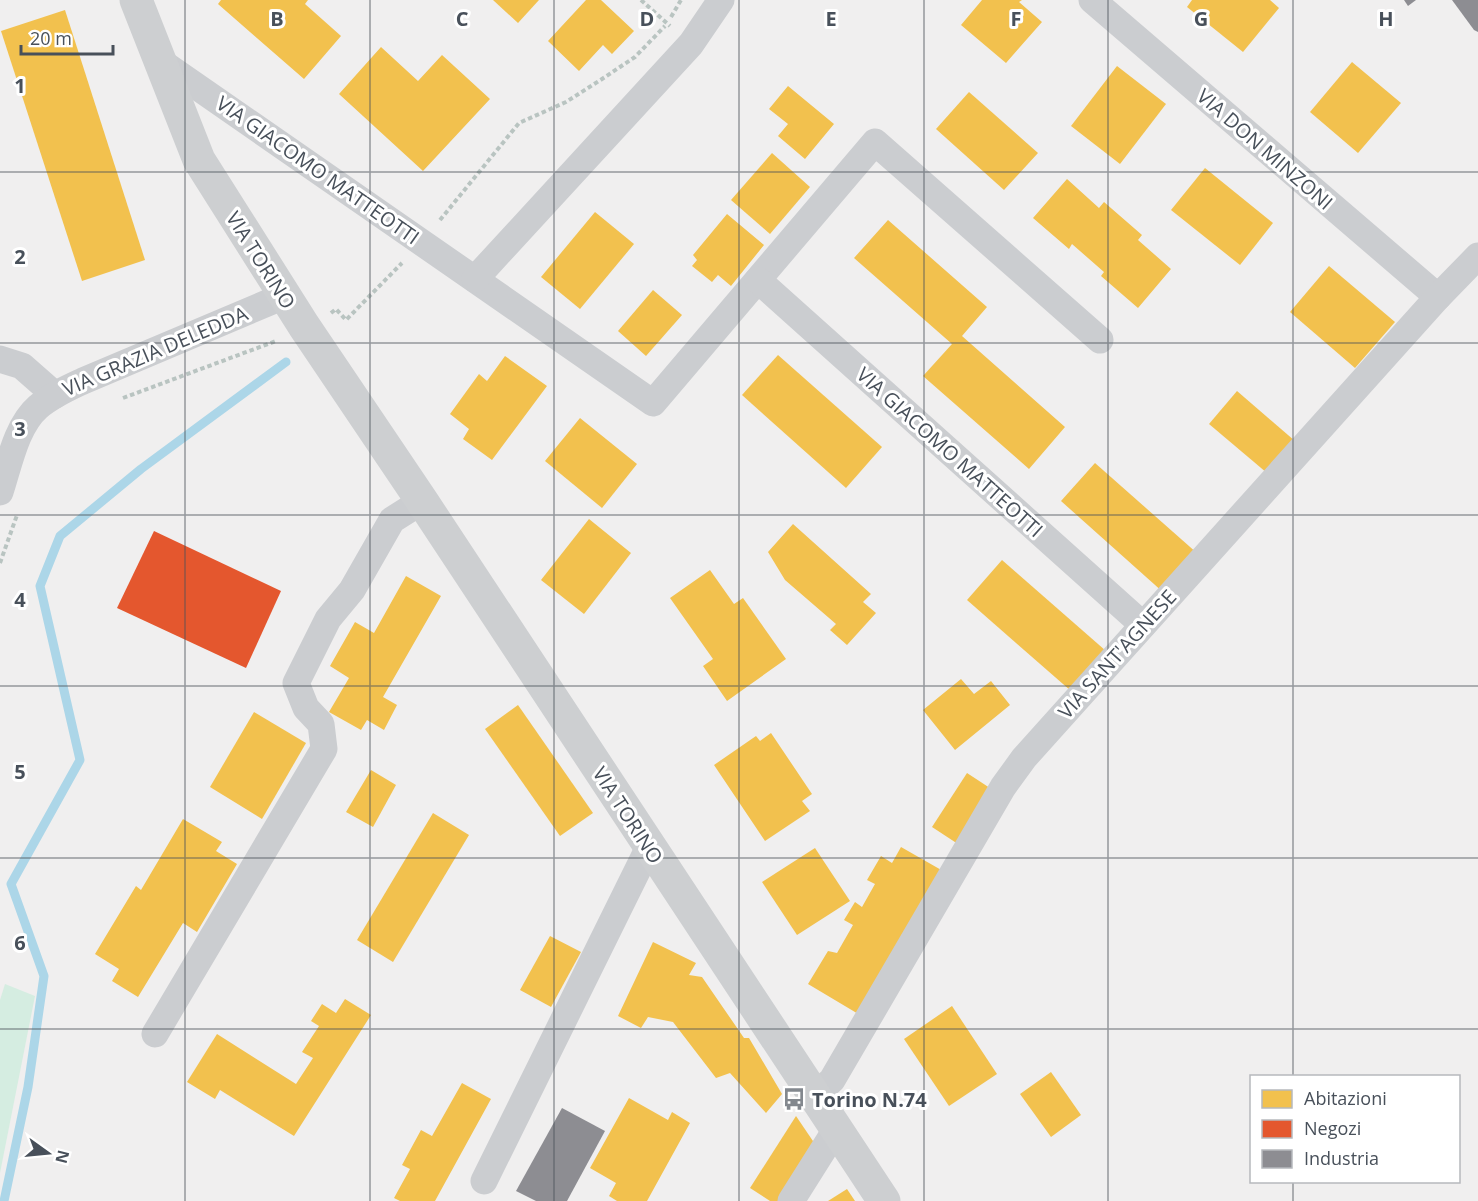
<svg xmlns="http://www.w3.org/2000/svg" width="1478" height="1201" font-family="'Open Sans',sans-serif">
<style>
.green{fill:#d5ede1}
.homes{fill:#f2c14e}
.shops{fill:#e4572e}
.industry{fill:#8d8d92}
.lines{fill:none;stroke-linecap:round;stroke-linejoin:round}
.stream{stroke:#acd6e8;stroke-width:9}
.path{stroke:#b9c4c1;stroke-width:4;stroke-dasharray:4.5 3;stroke-linecap:butt}
.minor{stroke:#cbcdd0;stroke-width:27}
.secondary{stroke:#cdcfd1;stroke-width:33}
.grid{fill:none;stroke:#48505a;stroke-width:1.5;stroke-opacity:0.55}
.labels{text-anchor:middle;dominant-baseline:central;stroke-width:6;stroke-linejoin:round;paint-order:stroke}
.street-label{font-size:20px;fill:#48505a;stroke:#fff}
.poi-label{font-size:20px;font-weight:bold;fill:#48505a;stroke:#fff;text-anchor:start}
.grid-label{font-size:20px;text-anchor:middle;font-weight:bold;fill:#48505a;stroke:#fff;stroke-width:6;stroke-linejoin:round;paint-order:stroke}
</style>
<rect width="100%" height="100%" fill="#f0efef"/>
<path class="green" d="M 5,984 L 35,996 L 0,1173 L 0,1000 Z"/>
<g class="homes">
<path d="M 221,0 L 308,0 L 305,4 L 341,36 L 304,79 L 218,4 Z"/>
<path d="M 493,0 L 539,0 L 518,23 Z"/>
<path d="M 586,0 L 601,0 L 634,31 L 612,54 L 603,45 L 579,71 L 548,41 Z"/>
<path d="M 982,0 L 1022,0 L 1019,2 L 1042,22 L 1006,63 L 961,25 Z"/>
<path d="M 1192,0 L 1270,0 L 1279,8 L 1243,52 L 1187,7 Z"/>
<path d="M 65,10 L 145,260 L 82,281 L 1,31 Z"/>
<path d="M 381,47 L 418,81 L 442,55 L 490,99 L 423,171 L 339,94 Z"/>
<path d="M 1352,62 L 1401,103 L 1358,153 L 1310,112 Z"/>
<path d="M 1117,66 L 1166,104 L 1120,164 L 1071,126 Z"/>
<path d="M 788,86 L 834,124 L 805,159 L 778,136 L 788,124 L 769,109 Z"/>
<path d="M 969,92 L 1038,153 L 1004,190 L 936,129 Z"/>
<path d="M 772,153 L 810,187 L 770,234 L 731,200 Z"/>
<path d="M 1205,168 L 1273,223 L 1240,265 L 1171,210 Z"/>
<path d="M 1067,179 L 1099,208 L 1104,202 L 1142,235 L 1138,240 L 1171,269 L 1138,308 L 1101,276 L 1104,272 L 1072,244 L 1069,249 L 1033,218 Z"/>
<path d="M 595,212 L 634,244 L 580,309 L 541,277 Z"/>
<path d="M 727,214 L 764,245 L 731,286 L 718,275 L 712,282 L 692,266 L 697,260 L 693,255 Z"/>
<path d="M 888,220 L 987,307 L 962,336 L 1065,427 L 1029,469 L 923,376 L 952,344 L 854,258 Z"/>
<path d="M 1329,266 L 1395,322 L 1355,368 L 1290,312 Z"/>
<path d="M 653,290 L 682,315 L 646,356 L 618,331 Z"/>
<path d="M 778,355 L 882,447 L 846,488 L 742,395 Z"/>
<path d="M 505,356 L 547,386 L 492,460 L 463,439 L 469,429 L 450,414 L 479,374 L 487,381 Z"/>
<path d="M 1237,391 L 1295,441 L 1267,473 L 1209,424 Z"/>
<path d="M 580,418 L 637,464 L 602,508 L 545,461 Z"/>
<path d="M 1095,463 L 1198,554 L 1164,593 L 1061,501 Z"/>
<path d="M 589,519 L 631,553 L 584,614 L 541,580 Z"/>
<path d="M 793,524 L 871,594 L 863,602 L 876,613 L 847,645 L 830,630 L 836,624 L 785,580 L 768,552 Z"/>
<path d="M 1002,560 L 1106,651 L 1071,691 L 967,600 Z"/>
<path d="M 710,570 L 734,604 L 743,598 L 786,659 L 727,701 L 703,666 L 713,659 L 670,598 Z"/>
<path d="M 406,576 L 441,596 L 383,697 L 397,705 L 384,730 L 367,720 L 361,730 L 329,712 L 349,678 L 330,666 L 355,622 L 374,633 Z"/>
<path d="M 961,679 L 974,694 L 991,681 L 1010,705 L 955,750 L 923,710 Z"/>
<path d="M 518,705 L 593,813 L 560,836 L 485,729 Z"/>
<path d="M 254,712 L 306,743 L 262,819 L 210,787 Z"/>
<path d="M 771,733 L 812,794 L 802,801 L 810,811 L 765,841 L 714,765 L 756,736 L 760,741 Z"/>
<path d="M 371,770 L 396,785 L 373,827 L 346,812 Z"/>
<path d="M 967,773 L 996,792 L 961,846 L 932,827 Z"/>
<path d="M 433,813 L 469,835 L 393,962 L 357,940 Z"/>
<path d="M 183,819 L 222,842 L 216,851 L 237,864 L 197,932 L 183,923 L 138,997 L 112,981 L 119,969 L 95,954 L 136,886 L 141,890 Z"/>
<path d="M 901,847 L 943,871 L 860,1015 L 808,984 L 828,951 L 837,953 L 853,925 L 844,920 L 855,902 L 862,907 L 875,884 L 867,880 L 881,856 L 892,863 Z"/>
<path d="M 815,848 L 850,901 L 797,935 L 762,882 Z"/>
<path d="M 550,936 L 581,952 L 551,1007 L 520,990 Z"/>
<path d="M 653,942 L 696,963 L 689,975 L 702,977 L 744,1038 L 749,1038 L 782,1094 L 766,1113 L 730,1073 L 716,1078 L 673,1022 L 648,1017 L 641,1028 L 618,1016 Z"/>
<path d="M 345,999 L 371,1015 L 294,1136 L 220,1090 L 215,1099 L 187,1082 L 217,1034 L 296,1084 L 313,1058 L 302,1052 L 319,1026 L 311,1021 L 322,1004 L 336,1013 Z"/>
<path d="M 952,1006 L 997,1074 L 949,1106 L 904,1039 Z"/>
<path d="M 1051,1072 L 1081,1115 L 1051,1137 L 1020,1094 Z"/>
<path d="M 462,1083 L 491,1099 L 435,1201 L 400,1201 L 394,1198 L 410,1169 L 402,1165 L 421,1130 L 432,1136 Z"/>
<path d="M 629,1098 L 668,1120 L 672,1112 L 690,1123 L 647,1201 L 617,1201 L 609,1196 L 616,1183 L 590,1168 Z"/>
<path d="M 796,1116 L 817,1147 L 781,1201 L 770,1201 L 750,1188 Z"/>
<path d="M 847,1189 L 855,1201 L 828,1201 Z"/>
</g>
<path class="shops" d="M 154,531 L 281,591 L 246,668 L 117,608 Z"/>
<g class="industry">
<path d="M 1404,0 L 1416,0 L 1408,6 Z"/>
<path d="M 1452,0 L 1478,0 L 1478,32 L 1474,30 Z"/>
<path d="M 562,1108 L 605,1131 L 567,1201 L 536,1201 L 516,1191 Z"/>
</g>
<g class="lines">
<path class="stream" d="M 4,1201 L 28,1087 L 44,976 L 11,884 L 80,760 L 40,586 L 60,536 L 141,469 L 286,362"/>
<g class="path">
<path d="M 641,0 L 670,26"/>
<path d="M 671,17 L 681,0"/>
<path d="M 440,220 L 519,123 L 566,102 L 602,79 L 635,57 L 665,26"/>
<path d="M 331,313 L 336,309 L 346,320 L 402,263"/>
<path d="M 123,398 L 276,341"/>
<path d="M 0,563 L 17,515"/>
</g>
<g class="minor">
<path d="M 1092,0 L 1438,297"/>
<path d="M 160,61 L 653,403 L 875,142 L 1100,340"/>
<path d="M 475,279 L 691,44 L 721,0"/>
<path d="M 758,280 L 1143,625"/>
<path d="M 0,359 L 22,366 L 55,395"/>
<path d="M 0,492 C 9,465 16,426 38,407 C 52,395 68,388 83,381 L 284,296"/>
<path d="M 155,1034 L 324,749 L 321,724 L 306,708 L 296,683 L 328,619 L 352,590 L 392,520 L 422,501"/>
<path d="M 815,1095 L 832,1080 L 1003,787 L 1024,758 L 1438,297 L 1478,256"/>
<path d="M 484,1181 L 649,847"/>
<path d="M 791,1201 L 837,1128"/>
</g>
<path class="secondary" d="M 136,0 L 199,160 L 304,326 L 422,501 L 884,1201"/>
</g>
<path class="grid" d="M 185,0 L 185,1201M 370,0 L 370,1201M 554,0 L 554,1201M 739,0 L 739,1201M 924,0 L 924,1201M 1108,0 L 1108,1201M 1293,0 L 1293,1076M 0,172 L 1478,172M 0,343 L 1478,343M 0,515 L 1478,515M 0,686 L 1478,686M 0,858 L 1478,858M 0,1029 L 1478,1029M 1293,1182 L 1293,1201"/>
<defs>
<g id="bus-bare" transform="scale(1.8)"><path d="M-5-6H5V4H4V6H2V4H-2V6H-4V4H-5ZM-3.5-4V0h7V-4ZM-3.5 1.2v1.5H-2V1.2ZM2 1.2v1.5H3.5V1.2Z" fill="#83888e" stroke="#fff" stroke-width="2.5" paint-order="stroke"/></g>
</defs>
<g fill-rule="evenodd">
<use href="#bus-bare" x="794" y="1099"/>
</g>
<g class="labels">
<g class="street-label">
<text transform="translate(1265 149) rotate(41)">VIA DON MINZONI</text>
<text transform="translate(318 170) rotate(35)">VIA GIACOMO MATTEOTTI</text>
<text transform="translate(261 260) rotate(58)">VIA TORINO</text>
<text transform="translate(155 351) rotate(-23)">VIA GRAZIA DELEDDA</text>
<text transform="translate(950 452) rotate(42)">VIA GIACOMO MATTEOTTI</text>
<text transform="translate(1117 654) rotate(-48)">VIA SANT'AGNESE</text>
<text transform="translate(628 815) rotate(57)">VIA TORINO</text>
</g>
<g class="poi-label">
<text x="812" y="1099">Torino N.74</text>
</g>
</g>
<g class="grid-label">
<text x="277" y="26">B</text>
<text x="462" y="26">C</text>
<text x="647" y="26">D</text>
<text x="831" y="26">E</text>
<text x="1016" y="26">F</text>
<text x="1201" y="26">G</text>
<text x="1386" y="26">H</text>
<text x="20" y="93">1</text>
<text x="20" y="264">2</text>
<text x="20" y="436">3</text>
<text x="20" y="607">4</text>
<text x="20" y="779">5</text>
<text x="20" y="950">6</text>
</g>
<rect x="1250" y="1075" width="210" height="108" fill="#ffffff" stroke="#b6b9bd" stroke-width="1.5"/>
<rect x="1262" y="1090" width="30" height="18" fill="#f2c14e" stroke="#b6b9bd" stroke-width="1.5"/>
<text x="1304" y="1105" font-size="18" fill="#48505a">Abitazioni</text>
<rect x="1262" y="1120" width="30" height="18" fill="#e4572e" stroke="#b6b9bd" stroke-width="1.5"/>
<text x="1304" y="1135" font-size="18" fill="#48505a">Negozi</text>
<rect x="1262" y="1150" width="30" height="18" fill="#8d8d92" stroke="#b6b9bd" stroke-width="1.5"/>
<text x="1304" y="1165" font-size="18" fill="#48505a">Industria</text>
<g transform="translate(48 1153) rotate(105)" stroke="#ffffff" stroke-width="4.5" paint-order="stroke">
<path d="M0-4.5L10 22L0 15L-10 22Z" fill="#48505a"/>
<text y="-9" font-size="16" font-weight="bold" text-anchor="middle" fill="#48505a">N</text>
</g>
<path d="M21 45v9h92v-9" fill="none" stroke="#48505a" stroke-width="3"/>
<text x="30" y="45" font-size="18" fill="#48505a" stroke="#ffffff" stroke-width="4.5" paint-order="stroke">20 m</text>
</svg>
